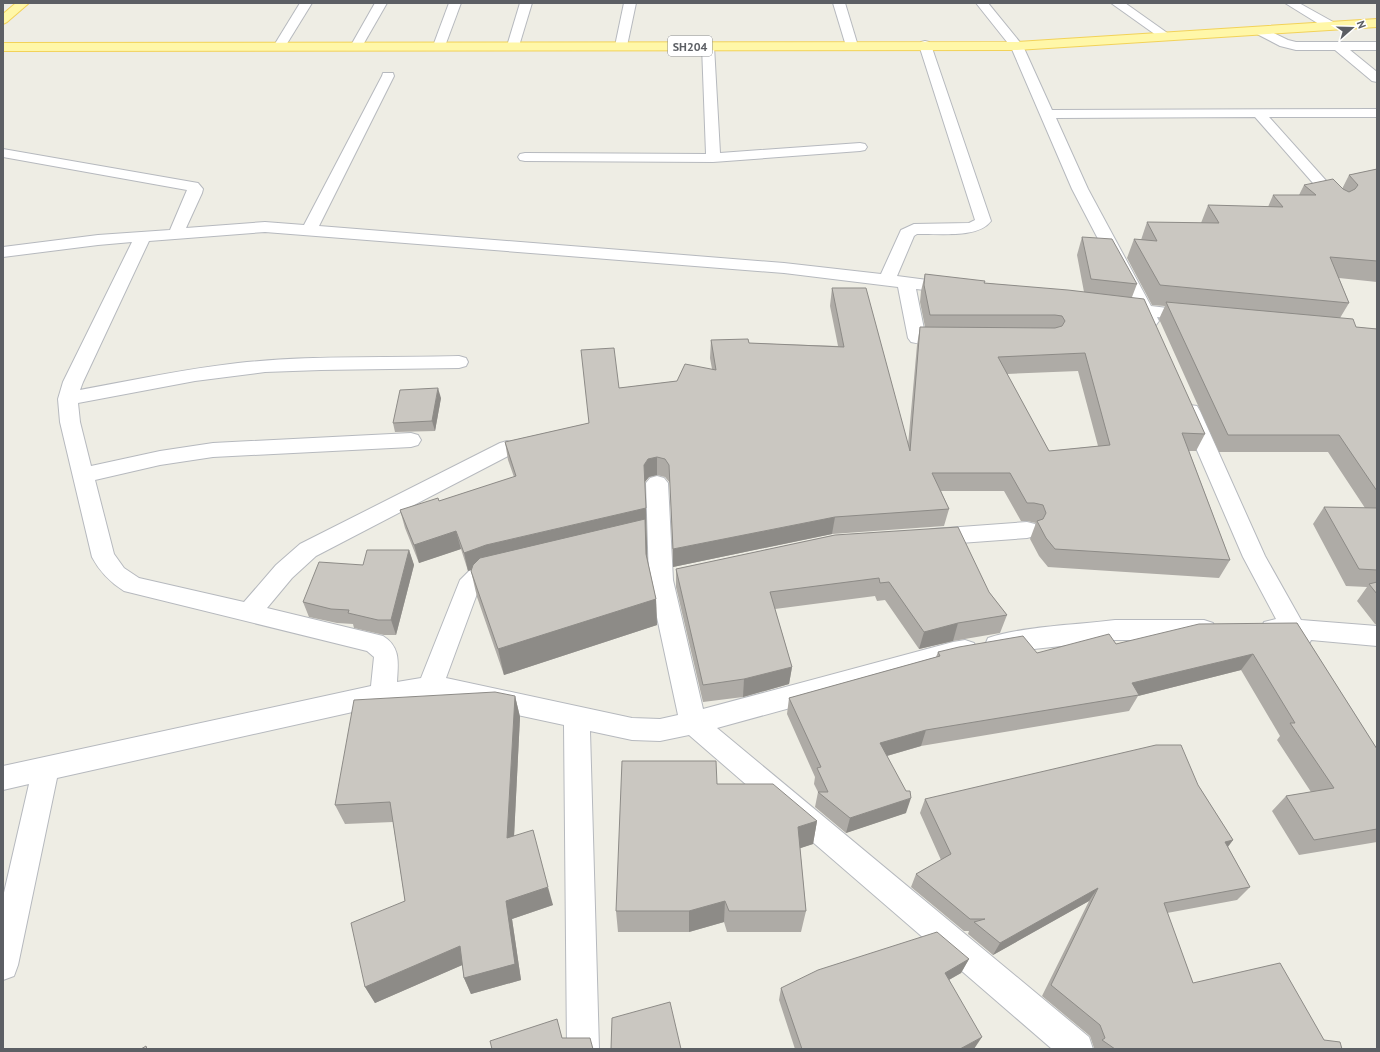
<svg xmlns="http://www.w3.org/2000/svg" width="1380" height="1052" font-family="'PT Sans',sans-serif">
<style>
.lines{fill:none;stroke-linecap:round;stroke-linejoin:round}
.minor-casing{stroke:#b6b9be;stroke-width:2}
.major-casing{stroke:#f2d259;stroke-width:2}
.minor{fill:#fff;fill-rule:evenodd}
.major{fill:#fff7a8;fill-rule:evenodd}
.wall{fill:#aeaba6;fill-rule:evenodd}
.shaded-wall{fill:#8d8b87}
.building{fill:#cac7c1;stroke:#8d8b87;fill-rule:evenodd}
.labels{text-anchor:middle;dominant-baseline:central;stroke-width:4;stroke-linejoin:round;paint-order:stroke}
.shield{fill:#fff;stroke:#8d8f92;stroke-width:1}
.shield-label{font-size:12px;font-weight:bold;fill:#5c5f64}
</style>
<rect width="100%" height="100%" fill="#eeede4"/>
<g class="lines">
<g class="minor-casing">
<g id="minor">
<path d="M 300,3 L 312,3 L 283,50 L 275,50 L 273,47 Z"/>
<path d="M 375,3 L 387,3 L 360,50 L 352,50 L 350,47 Z"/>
<path d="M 449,3 L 461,3 L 445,46 L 443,49 L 435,49 L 433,46 Z"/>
<path d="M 520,3 L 532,3 L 519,46 L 517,49 L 509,49 L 507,46 Z"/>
<path d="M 624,3 L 636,3 L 627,46 L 625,49 L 617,49 L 615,46 Z"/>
<path d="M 833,3 L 845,3 L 858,46 L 856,49 L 848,49 L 846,46 Z"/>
<path d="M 976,3 L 988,3 L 1023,46 L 1052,110 L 1377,109 L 1377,117 L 1269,117 L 1347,204 L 1344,207 L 1339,209 L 1334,207 L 1255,117 L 1056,118 L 1088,189 L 1151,306 L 1192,311 L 1198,312 L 1201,316 L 1198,320 L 1192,321 L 1157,317 L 1159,321 L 1156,325 L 1150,326 L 1144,325 L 1138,315 L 1113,312 L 1110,308 L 1113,304 L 1119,303 L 1132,304 L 1072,189 L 1011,47 Z"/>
<path d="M 1111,3 L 1125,3 L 1173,37 L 1171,40 L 1163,40 Z"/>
<path d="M 1285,3 L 1299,3 L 1335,23 L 1337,26 L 1335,29 L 1327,29 Z"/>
<path d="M 1261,27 L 1288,40 L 1296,42 L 1377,42 L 1377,50 L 1350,50 L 1377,72 L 1377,82 L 1372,81 L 1335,50 L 1296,50 L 1280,46 L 1257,34 L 1255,31 L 1257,28 Z"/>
<path d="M 925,41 L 929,42 L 931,45 L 991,221 C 978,239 938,233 917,234 L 914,236 L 897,276 L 958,284 L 961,288 L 958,292 L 952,293 L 916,289 L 925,334 L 947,334 L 953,335 L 956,339 L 953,343 C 940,346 924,345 911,342 L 908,338 L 898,287 L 784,273 L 265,232 L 149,241 L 83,382 L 80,390 C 133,380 185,369 238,363 C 311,355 385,358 459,356 L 466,358 L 468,362 L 466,366 L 459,368 L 321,370 L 265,372 L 195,381 L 78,403 L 80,422 L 91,466 L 160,451 L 213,443 L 411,433 L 418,435 L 421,440 L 418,445 L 411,447 L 213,457 L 160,465 L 95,480 L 114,554 L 124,568 L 139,578 L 244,602 L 276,565 L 300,544 L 500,443 L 507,441 L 514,443 L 517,448 L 514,453 L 316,556 L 292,578 L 267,608 L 383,636 C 401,647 398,663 397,682 L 421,678 L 460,580 L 469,571 L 500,561 L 508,564 L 511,570 L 508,576 L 485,583 L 478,591 L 446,678 L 632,718 L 660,719 L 678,715 L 649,580 L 646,483 L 650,478 L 657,476 L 664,478 L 668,483 L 673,580 L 703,709 L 953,642 L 965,640 L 974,643 L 977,650 L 974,657 L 965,660 L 717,728 L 1089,1037 L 1093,1049 L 1052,1049 L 689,735 L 660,741 L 632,740 L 590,731 L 599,1049 L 567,1049 L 564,725 L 448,700 L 430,698 L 375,707 L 57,778 L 18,965 L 14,976 L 3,980 L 3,897 L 29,784 L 3,790 L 3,766 L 371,686 L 374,657 L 367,651 L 124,591 C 110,582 100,572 92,557 L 60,422 L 58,399 L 63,382 L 132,242 L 98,245 L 3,257 L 3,247 L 98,235 L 170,230 L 187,190 L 3,157 L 3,149 L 198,183 L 203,189 L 202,193 L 186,228 L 265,222 L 304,225 L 382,76 L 383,73 L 393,73 L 394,76 L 319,226 L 784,263 L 881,274 L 901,230 L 914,224 L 969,223 L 975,220 L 919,45 L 921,42 Z"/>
<path d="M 708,42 L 712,43 L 714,46 L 720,153 L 860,143 L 865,144 L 867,147 L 865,150 L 860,151 L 713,162 L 525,161 L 520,160 L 518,157 L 520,154 L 525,153 L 706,154 L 702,46 L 704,43 Z"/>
<path d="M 1190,405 L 1197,406 L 1200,411 L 1265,556 L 1301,620 L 1377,626 L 1377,646 L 1311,640 L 1308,646 L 1299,649 L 1290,646 L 1286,639 L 1273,639 L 1264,636 L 1261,629 L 1264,622 L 1276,619 L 1243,557 L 1180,411 L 1183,406 Z"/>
<path d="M 1027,522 L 1035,524 L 1038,530 L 1035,536 L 1027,538 L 933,545 L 925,543 L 922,537 L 925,531 L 933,529 Z"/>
<path d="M 1115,620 L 1204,620 L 1213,623 L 1216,630 L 1213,637 L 1204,640 L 1115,640 L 1034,649 L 997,655 L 988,652 L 985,645 L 988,638 C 1024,626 1077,625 1115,620 Z"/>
</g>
</g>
<g class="major-casing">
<g id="major">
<path d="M 16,3 L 29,3 L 7,22 L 3,24 L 3,14 Z"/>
<path d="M 1377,19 L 1377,27 L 1017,50 L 3,51 L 3,43 L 1017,42 Z"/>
</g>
</g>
<use href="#minor" class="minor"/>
<use href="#major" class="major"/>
</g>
<g class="wall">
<path d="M 1377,169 L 1377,282 L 1339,278 L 1349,303 L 1340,318 L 1356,327 L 1377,329 L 1377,625 L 1375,624 L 1357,601 L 1367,587 L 1346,586 L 1313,524 L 1324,507 L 1365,508 L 1328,452 L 1219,452 L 1159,319 L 1165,306 L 1152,305 L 1127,258 L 1134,239 L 1141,240 L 1147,222 L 1201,223 L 1208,205 L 1268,207 L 1273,195 L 1299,195 L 1304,185 L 1342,189 L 1349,175 Z"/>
<path d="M 1082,237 L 1137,284 L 1132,297 L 1205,434 L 1196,451 L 1189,451 L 1230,560 L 1219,578 L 1048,567 L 1039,556 L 1030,539 L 1036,523 L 1027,521 L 1021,521 L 1004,491 L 941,491 L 949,509 L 944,526 L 832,534 L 673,567 L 670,483 L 665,477 L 657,475 L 649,477 L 644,483 L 646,526 L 647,557 L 656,599 L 657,625 L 504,675 L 477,597 L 471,571 L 471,569 L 468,571 L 461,549 L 419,563 L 405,528 L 400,510 L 439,501 L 514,477 L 508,460 L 505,442 L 589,423 L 619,388 L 677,381 L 712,369 L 710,358 L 711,340 L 749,343 L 838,346 L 830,306 L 832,288 L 908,445 L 917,345 L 920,327 L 925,327 L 920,302 L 921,291 L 925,274 L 984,283 L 1084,292 L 1077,255 ZM 1078,371 L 1098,446 L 1049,451 L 1007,374 Z"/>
<path d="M 441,398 L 435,431 L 395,432 L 393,423 Z"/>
<path d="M 835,535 L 989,592 L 1007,615 L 1000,633 L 953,641 L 919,649 L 885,600 L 877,601 L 875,596 L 775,609 L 792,667 L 789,684 L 743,697 L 703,702 L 676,587 L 676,569 Z"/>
<path d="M 409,550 L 414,565 L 396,635 L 384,635 L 354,628 L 353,624 L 337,623 L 309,617 L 303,602 L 363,565 Z"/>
<path d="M 1297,623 L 1377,749 L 1377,842 L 1299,855 L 1272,811 L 1286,796 L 1311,792 L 1277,740 L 1280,736 L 1241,670 L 1138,696 L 1129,711 L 921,746 L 887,756 L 906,813 L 846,833 L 815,807 L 818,792 L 814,784 L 815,777 L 787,714 L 789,698 L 936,657 L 938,652 L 1037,653 Z"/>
<path d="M 515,696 L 520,717 L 514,836 L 553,905 L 512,919 L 521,980 L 471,994 L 464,978 L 462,965 L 375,1003 L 365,987 L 405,901 L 393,822 L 345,824 L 335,805 Z"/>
<path d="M 717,784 L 817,821 L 813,844 L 800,848 L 806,911 L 801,932 L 727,932 L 724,922 L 689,932 L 618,932 L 616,911 Z"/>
<path d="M 1198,785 L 1233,840 L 1228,847 L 1250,887 L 1237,900 L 1167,913 L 1193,983 L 1324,1040 L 1342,1049 L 1093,1049 L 1094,1048 L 1090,1036 L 1042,996 L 1089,901 L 993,955 L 968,934 L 969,931 L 964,931 L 911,887 L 916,874 L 941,860 L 920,813 L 925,799 Z"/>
<path d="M 969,959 L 961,973 L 949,980 L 974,1049 L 795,1049 L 779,1000 L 781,988 Z"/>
</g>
<g class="shaded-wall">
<path d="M 438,388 L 441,398 L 435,431 L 432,421 Z"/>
<path d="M 657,457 L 657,475 L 649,477 L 644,483 L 644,465 L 648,459 Z"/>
<path d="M 646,508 L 648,580 L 490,563 L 468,571 L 464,553 L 486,545 Z"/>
<path d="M 835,517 L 832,534 L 673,567 L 673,549 Z"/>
<path d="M 456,531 L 461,549 L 419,563 L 414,545 Z"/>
<path d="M 409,550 L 414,565 L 396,635 L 391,620 Z"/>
<path d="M 656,599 L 657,625 L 504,675 L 498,649 Z"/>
<path d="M 958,623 L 953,641 L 919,649 L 924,632 Z"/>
<path d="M 1253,654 L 1241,670 L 1138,696 L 1139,695 L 1132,683 Z"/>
<path d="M 792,667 L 789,684 L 743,697 L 744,679 Z"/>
<path d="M 515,696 L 520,717 L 513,857 L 507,838 Z"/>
<path d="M 926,730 L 921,746 L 876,759 L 880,743 Z"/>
<path d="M 911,798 L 906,813 L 846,833 L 850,818 Z"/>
<path d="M 817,821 L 813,844 L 795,850 L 798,827 Z"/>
<path d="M 1233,840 L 1222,854 L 1225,842 Z"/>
<path d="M 548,887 L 553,905 L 512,919 L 521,980 L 471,994 L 464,978 L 506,901 Z"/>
<path d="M 1098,888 L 1089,901 L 993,955 L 1000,943 Z"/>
<path d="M 725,901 L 724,922 L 689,932 L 689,911 Z"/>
<path d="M 460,946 L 467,963 L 375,1003 L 365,987 Z"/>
<path d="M 969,959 L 961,973 L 938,986 L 945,973 Z"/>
<path d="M 982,1037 L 974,1049 L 960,1049 Z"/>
</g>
<g class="building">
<path d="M 1377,169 L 1377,261 L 1330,257 L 1349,303 L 1160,285 L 1134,239 L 1157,241 L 1147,222 L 1219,223 L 1208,205 L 1283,207 L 1273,195 L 1316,195 L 1304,185 L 1333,179 L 1343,189 L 1349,192 L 1355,189 L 1358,185 L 1349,175 Z"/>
<path d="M 1082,237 L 1112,239 L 1137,284 L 1091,279 Z"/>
<path d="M 925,274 L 985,281 L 984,283 L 1068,290 L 1144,299 L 1205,434 L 1182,433 L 1230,560 L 1055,549 L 1046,538 L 1037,521 L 1043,519 L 1046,513 L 1043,505 L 1034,503 L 1027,503 L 1010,473 L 932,473 L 949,509 L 835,517 L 673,549 L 669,465 L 665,459 L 657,457 L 648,459 L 644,465 L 646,508 L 486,545 L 464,553 L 456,531 L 414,545 L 400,510 L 438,498 L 439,501 L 516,476 L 505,442 L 589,423 L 581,350 L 614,348 L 619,388 L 677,381 L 685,364 L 716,370 L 711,340 L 748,339 L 749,343 L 844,347 L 832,288 L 866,288 L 910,451 L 920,327 L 1055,328 L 1062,326 L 1065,321 L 1062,316 L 1055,315 L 930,315 L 924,285 ZM 1085,353 L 1110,445 L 1049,451 L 998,357 Z"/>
<path d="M 1166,302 L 1353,319 L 1356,327 L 1377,329 L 1377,491 L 1339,435 L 1228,435 Z"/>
<path d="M 438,388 L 432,421 L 393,423 L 400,390 Z"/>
<path d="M 1324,507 L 1377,508 L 1377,570 L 1359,569 Z"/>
<path d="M 645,519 L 646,554 L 656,599 L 498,649 L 471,571 L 473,565 L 480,558 Z"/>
<path d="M 958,527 L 989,592 L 1007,615 L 958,623 L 924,632 L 889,582 L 880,583 L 879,578 L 770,592 L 792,667 L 744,679 L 703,685 L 676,569 L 835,535 Z"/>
<path d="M 367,550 L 409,550 L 391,620 L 378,620 L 348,613 L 349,610 L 331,609 L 303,602 L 319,562 L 363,565 Z"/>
<path d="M 1377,582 L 1377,594 L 1369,584 Z"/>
<path d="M 1297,623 L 1377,749 L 1377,829 L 1314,840 L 1286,796 L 1334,788 L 1290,723 L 1295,723 L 1253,654 L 1132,683 L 1139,695 L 926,730 L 880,743 L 906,791 L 910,791 L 911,798 L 850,818 L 818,792 L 828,792 L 817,768 L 821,767 L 789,698 L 940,656 L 938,652 L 959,647 L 1023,636 L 1037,653 L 1109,634 L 1116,644 L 1199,624 Z"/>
<path d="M 495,692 L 515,696 L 507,838 L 533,830 L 548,887 L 506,901 L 515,964 L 464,978 L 460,946 L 365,987 L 351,923 L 405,901 L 390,802 L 335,805 L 354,700 Z"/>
<path d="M 1156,745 L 1181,745 L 1198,785 L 1233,840 L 1225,842 L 1250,887 L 1164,903 L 1193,983 L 1280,963 L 1324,1040 L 1340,1042 L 1342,1049 L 1115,1049 L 1102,1040 L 1105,1038 L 1100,1025 L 1051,985 L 1098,888 L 1000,943 L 974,922 L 985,919 L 970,919 L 916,874 L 951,854 L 925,799 Z"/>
<path d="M 622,761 L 716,761 L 717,784 L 773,784 L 817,821 L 798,827 L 806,911 L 729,911 L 725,901 L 689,911 L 616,911 Z"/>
<path d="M 937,932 L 969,959 L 945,973 L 982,1037 L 960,1049 L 802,1049 L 781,988 L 818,970 Z"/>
<path d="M 670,1002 L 681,1049 L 611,1049 L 612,1018 Z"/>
<path d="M 557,1019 L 562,1038 L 590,1038 L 593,1049 L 492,1049 L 490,1041 Z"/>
<path d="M 146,1046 L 147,1049 L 141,1049 Z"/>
</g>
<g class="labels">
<rect class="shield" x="668" y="36" width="44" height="20" rx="3"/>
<g class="shield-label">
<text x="690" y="46">SH204</text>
</g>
</g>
<rect width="1380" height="1052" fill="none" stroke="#5c5f64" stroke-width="8"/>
<g transform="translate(1352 28) rotate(70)" stroke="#ffffff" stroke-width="3" paint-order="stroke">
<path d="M0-3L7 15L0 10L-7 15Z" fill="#5c5f64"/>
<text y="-6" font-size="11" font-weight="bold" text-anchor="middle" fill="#5c5f64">N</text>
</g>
</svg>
